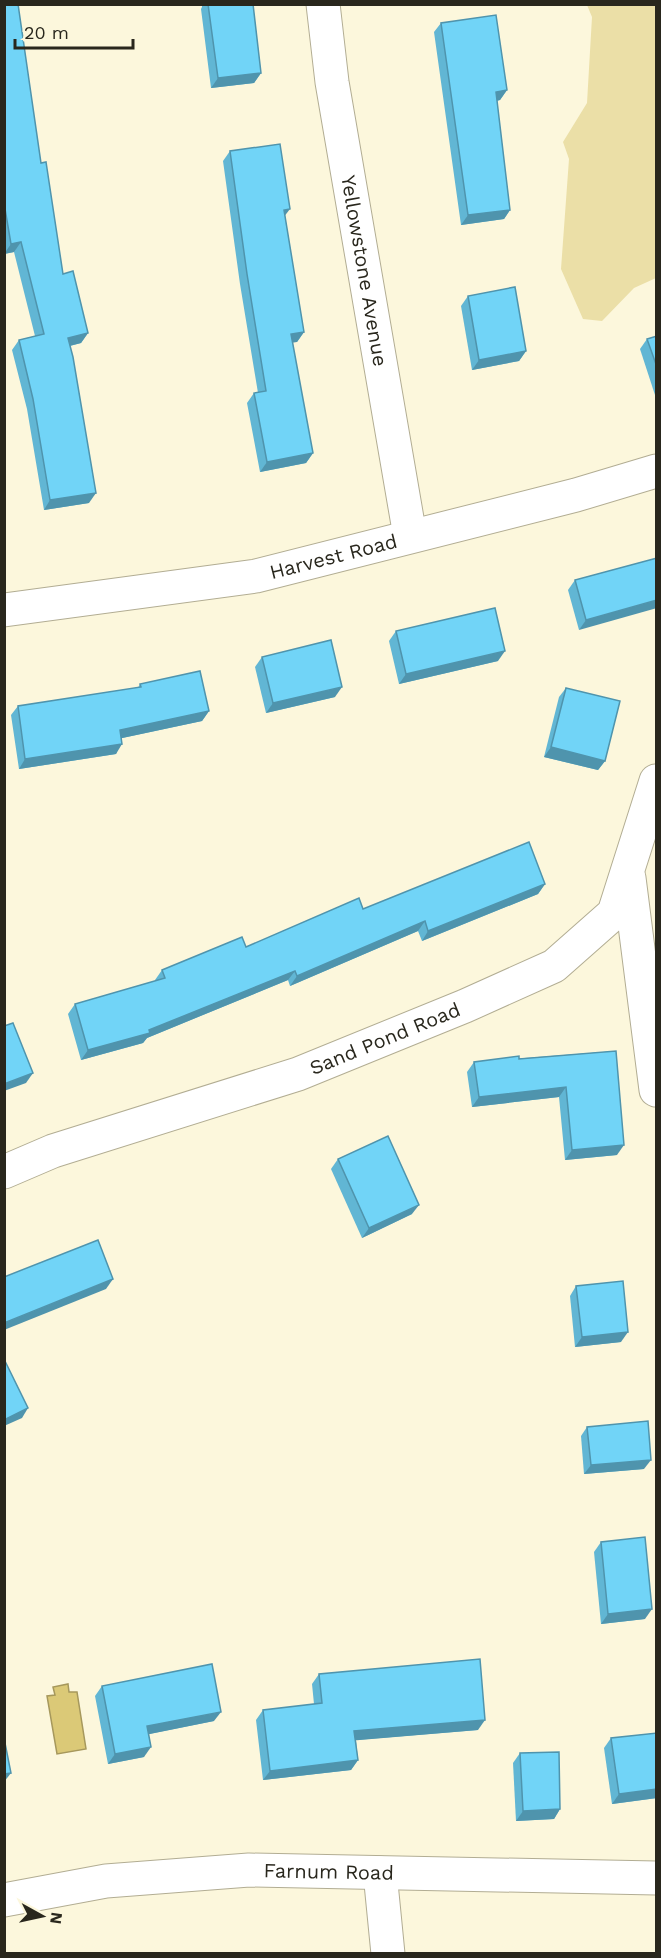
<svg xmlns="http://www.w3.org/2000/svg" width="661" height="1958" font-family="'Work Sans',sans-serif">
<style>
.green{fill:#ebdfa7}
.water{fill:#dbc977;stroke:#a6985c;stroke-width:1.5}
.lines{fill:none;stroke-linecap:round;stroke-linejoin:round}
.street-casing{stroke:#b2ad93;stroke-width:35}
.street{stroke:#fff;stroke-width:33}
.wall{fill:#61b6d4}
.shaded-wall{fill:#4f94ad}
.building{fill:#71d4f7;stroke:#4f94ad;stroke-width:1.5}
.labels{text-anchor:middle;dominant-baseline:central;stroke-width:6;stroke-linejoin:round;paint-order:stroke}
.street-label{font-size:20px;fill:#29271d;stroke:#fcf7dc}
</style>
<rect width="100%" height="100%" fill="#fcf7dc"/>
<path class="green" d="M 587,5 L 656,5 L 656,278 L 634,288 L 602,321 L 583,319 L 561,269 L 569,159 L 563,142 L 587,103 L 592,17 Z"/>
<path class="water" d="M 68,1684 L 69,1692 L 77,1692 L 86,1749 L 57,1754 L 47,1696 L 55,1695 L 53,1687 Z"/>
<g class="lines">
<g class="street-casing">
<g id="street">
<path id="s1" d="M 323,4 L 332,82 L 410,536"/>
<path id="s2" d="M 4,610 L 256,576 L 576,495 L 656,471"/>
<path d="M 629,878 L 656,1090"/>
<path id="s3" d="M 4,1172 L 53,1151 L 298,1074 L 465,1006 L 554,966 L 614,913 L 656,781"/>
<path d="M 380,1873 L 388,1954"/>
<path id="s4" d="M 4,1900 L 106,1881 L 249,1870 L 656,1878"/>
</g>
</g>
<use href="#street" class="street"/>
</g>
<g class="wall">
<path d="M 4,4 L 41,163 L 63,274 L 88,333 L 81,343 L 70,346 L 89,503 L 44,510 L 27,409 L 12,350 L 19,340 L 35,336 L 14,252 L 4,254 Z"/>
<path d="M 202,4 L 253,4 L 261,73 L 254,83 L 211,88 L 201,9 L 202,7 Z"/>
<path d="M 441,23 L 507,90 L 500,100 L 497,101 L 510,210 L 504,219 L 461,225 L 434,32 Z"/>
<path d="M 230,151 L 285,216 L 304,332 L 297,342 L 292,342 L 313,453 L 306,463 L 260,472 L 247,403 L 254,393 L 258,393 L 240,284 L 223,161 Z"/>
<path d="M 468,296 L 526,351 L 519,361 L 472,370 L 461,306 Z"/>
<path d="M 657,336 L 657,395 L 655,395 L 640,349 L 647,339 Z"/>
<path d="M 657,558 L 579,630 L 568,590 L 575,580 Z"/>
<path d="M 396,631 L 498,661 L 399,684 L 389,641 Z"/>
<path d="M 262,657 L 335,697 L 266,713 L 255,667 Z"/>
<path d="M 140,684 L 209,711 L 202,721 L 122,738 L 116,754 L 19,769 L 11,715 L 18,706 L 138,688 Z"/>
<path d="M 566,688 L 605,761 L 598,770 L 544,757 L 559,697 Z"/>
<path d="M 545,884 L 538,894 L 422,941 L 418,931 L 290,986 L 288,980 L 147,1038 L 143,1043 L 81,1060 L 68,1014 L 75,1004 L 155,981 L 155,980 L 162,970 L 246,947 L 363,909 Z"/>
<path d="M 616,1051 L 617,1155 L 565,1160 L 559,1097 L 472,1107 L 467,1072 L 474,1062 Z"/>
<path d="M 338,1159 L 412,1214 L 362,1238 L 331,1169 Z"/>
<path d="M 576,1286 L 621,1342 L 575,1347 L 570,1296 Z"/>
<path d="M 587,1427 L 644,1469 L 584,1474 L 581,1436 Z"/>
<path d="M 601,1542 L 645,1619 L 601,1624 L 594,1552 Z"/>
<path d="M 319,1674 L 478,1730 L 356,1740 L 358,1760 L 351,1770 L 263,1780 L 256,1720 L 263,1710 L 314,1704 L 312,1684 Z"/>
<path d="M 102,1686 L 214,1721 L 149,1734 L 144,1757 L 108,1764 L 95,1696 Z"/>
<path d="M 657,1733 L 657,1798 L 612,1804 L 604,1748 L 611,1738 Z"/>
<path d="M 520,1753 L 560,1809 L 554,1819 L 516,1821 L 513,1763 Z"/>
</g>
<g class="shaded-wall">
<path d="M 261,73 L 254,83 L 211,88 L 218,78 Z"/>
<path d="M 507,90 L 500,100 L 489,102 L 496,92 Z"/>
<path d="M 290,209 L 283,218 L 284,210 Z"/>
<path d="M 510,210 L 504,219 L 461,225 L 468,215 Z"/>
<path d="M 21,242 L 14,252 L 4,254 L 11,244 Z"/>
<path d="M 304,332 L 297,342 L 284,344 L 291,334 Z"/>
<path d="M 88,333 L 81,343 L 61,348 L 68,338 Z"/>
<path d="M 526,351 L 519,361 L 472,370 L 479,360 Z"/>
<path d="M 313,453 L 306,463 L 260,472 L 267,462 Z"/>
<path d="M 96,493 L 89,503 L 44,510 L 50,500 Z"/>
<path d="M 657,600 L 657,608 L 579,630 L 586,620 Z"/>
<path d="M 505,651 L 498,661 L 399,684 L 406,674 Z"/>
<path d="M 342,687 L 335,697 L 266,713 L 273,703 Z"/>
<path d="M 209,711 L 202,721 L 113,740 L 120,730 Z"/>
<path d="M 122,744 L 116,754 L 19,769 L 25,759 Z"/>
<path d="M 551,747 L 605,761 L 598,770 L 544,757 Z"/>
<path d="M 545,884 L 538,894 L 422,941 L 428,931 Z"/>
<path d="M 425,921 L 418,931 L 290,986 L 297,976 Z"/>
<path d="M 295,971 L 288,980 L 147,1038 L 143,1043 L 81,1060 L 88,1050 L 149,1030 Z"/>
<path d="M 33,1073 L 26,1083 L 4,1091 L 4,1084 Z"/>
<path d="M 566,1087 L 559,1097 L 472,1107 L 479,1097 Z"/>
<path d="M 624,1145 L 617,1155 L 565,1160 L 572,1150 Z"/>
<path d="M 419,1205 L 412,1214 L 362,1238 L 369,1228 Z"/>
<path d="M 113,1279 L 106,1289 L 4,1330 L 4,1323 Z"/>
<path d="M 628,1332 L 621,1342 L 575,1347 L 582,1337 Z"/>
<path d="M 28,1408 L 22,1418 L 4,1426 L 4,1420 Z"/>
<path d="M 651,1460 L 644,1469 L 584,1474 L 591,1465 Z"/>
<path d="M 652,1609 L 645,1619 L 601,1624 L 608,1614 Z"/>
<path d="M 221,1712 L 214,1721 L 140,1736 L 147,1726 Z"/>
<path d="M 485,1720 L 478,1730 L 348,1741 L 354,1731 Z"/>
<path d="M 151,1747 L 144,1757 L 108,1764 L 115,1754 Z"/>
<path d="M 358,1760 L 351,1770 L 263,1780 L 270,1771 Z"/>
<path d="M 11,1773 L 4,1782 L 4,1774 Z"/>
<path d="M 657,1789 L 657,1798 L 612,1804 L 619,1794 Z"/>
<path d="M 560,1809 L 554,1819 L 516,1821 L 523,1811 Z"/>
</g>
<g class="building">
<path d="M 4,4 L 18,4 L 41,163 L 46,162 L 63,274 L 73,271 L 88,333 L 68,338 L 73,357 L 96,493 L 50,500 L 33,399 L 19,340 L 44,334 L 21,242 L 11,244 L 4,203 Z"/>
<path d="M 208,4 L 253,4 L 261,73 L 218,78 Z"/>
<path d="M 496,15 L 507,90 L 496,92 L 510,210 L 468,215 L 441,23 Z"/>
<path d="M 280,144 L 290,209 L 284,210 L 304,332 L 291,334 L 313,453 L 267,462 L 254,393 L 266,391 L 247,274 L 230,151 Z"/>
<path d="M 515,287 L 526,351 L 479,360 L 468,296 Z"/>
<path d="M 657,336 L 657,367 L 647,339 Z"/>
<path d="M 657,558 L 657,600 L 586,620 L 575,580 Z"/>
<path d="M 495,608 L 505,651 L 406,674 L 396,631 Z"/>
<path d="M 331,640 L 342,687 L 273,703 L 262,657 Z"/>
<path d="M 200,671 L 209,711 L 120,730 L 122,744 L 25,759 L 18,706 L 141,687 L 140,684 Z"/>
<path d="M 566,688 L 620,701 L 605,761 L 551,747 Z"/>
<path d="M 529,842 L 545,884 L 428,931 L 425,921 L 297,976 L 295,971 L 149,1030 L 150,1033 L 88,1050 L 75,1004 L 165,978 L 162,970 L 242,937 L 246,947 L 359,898 L 363,909 Z"/>
<path d="M 13,1023 L 33,1073 L 4,1084 L 4,1026 Z"/>
<path d="M 616,1051 L 624,1145 L 572,1150 L 566,1087 L 479,1097 L 474,1062 L 519,1056 L 519,1059 Z"/>
<path d="M 388,1136 L 419,1205 L 369,1228 L 338,1159 Z"/>
<path d="M 98,1240 L 113,1279 L 4,1323 L 4,1277 Z"/>
<path d="M 623,1281 L 628,1332 L 582,1337 L 576,1286 Z"/>
<path d="M 4,1359 L 28,1408 L 4,1420 Z"/>
<path d="M 648,1421 L 651,1460 L 591,1465 L 587,1427 Z"/>
<path d="M 645,1537 L 652,1609 L 608,1614 L 601,1542 Z"/>
<path d="M 480,1659 L 485,1720 L 354,1731 L 358,1760 L 270,1771 L 263,1710 L 322,1703 L 319,1674 Z"/>
<path d="M 212,1664 L 221,1712 L 147,1726 L 151,1747 L 115,1754 L 102,1686 Z"/>
<path d="M 657,1733 L 657,1789 L 619,1794 L 611,1738 Z"/>
<path d="M 4,1738 L 11,1773 L 4,1774 Z"/>
<path d="M 559,1752 L 560,1809 L 523,1811 L 520,1753 Z"/>
</g>
<g class="labels">
<g class="street-label">
<text stroke="none"><textPath href="#s1" startOffset="270">Yellowstone Avenue</textPath></text>
<text stroke="none"><textPath href="#s2" startOffset="334">Harvest Road</textPath></text>
<text stroke="none"><textPath href="#s3" startOffset="404">Sand Pond Road</textPath></text>
<text stroke="none"><textPath href="#s4" startOffset="327">Farnum Road</textPath></text>
</g>
</g>
<rect width="661" height="1958" fill="none" stroke="#29271d" stroke-width="12"/>
<g transform="translate(42 1916) rotate(98)" stroke="#fcf7dc" stroke-width="4.5" paint-order="stroke">
<path d="M0-4.5L10 22L0 15L-10 22Z" fill="#29271d"/>
<text y="-9" font-size="16" font-weight="bold" text-anchor="middle" fill="#29271d">N</text>
</g>
<path d="M15 39v9h118v-9" fill="none" stroke="#29271d" stroke-width="3"/>
<text x="24" y="39" font-size="18" fill="#29271d" stroke="#fcf7dc" stroke-width="4.5" paint-order="stroke">20 m</text>
</svg>
